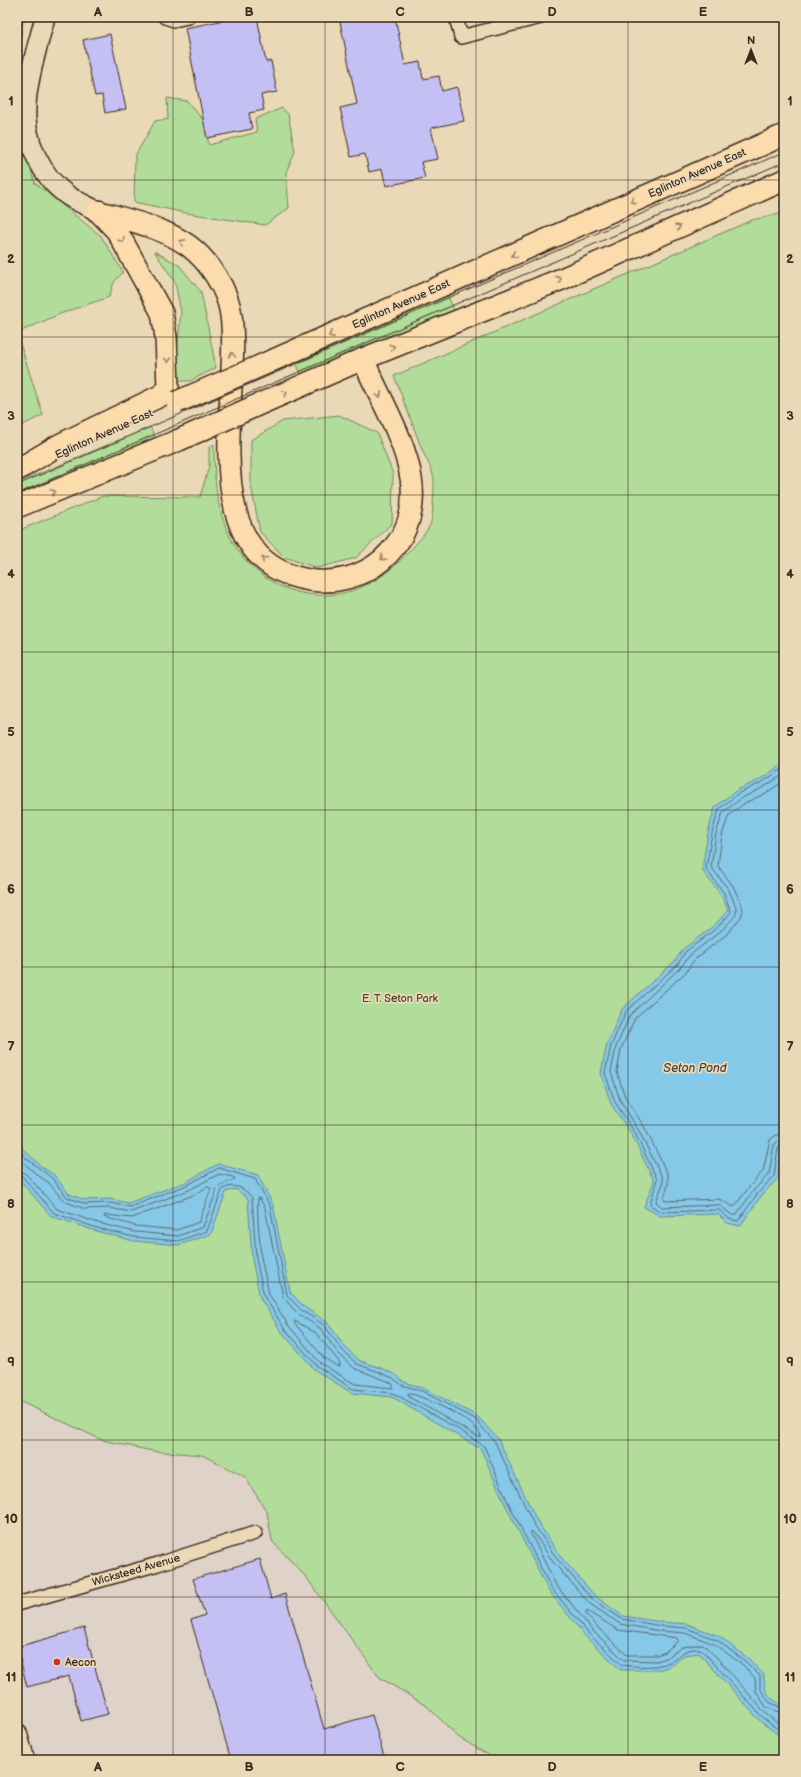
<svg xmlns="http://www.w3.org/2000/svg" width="801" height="1777" font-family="'Balsamiq Sans',sans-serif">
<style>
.built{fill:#dfd2c8}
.green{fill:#b1dc99;stroke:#76835c}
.water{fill:#86c8e7;stroke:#688997}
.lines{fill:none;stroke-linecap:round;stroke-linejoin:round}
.shore{stroke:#59696e;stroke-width:1}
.building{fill:#c4c0f3;stroke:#3b2a1e}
.street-casing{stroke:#3b2a1e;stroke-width:16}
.secondary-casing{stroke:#3b2a1e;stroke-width:22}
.primary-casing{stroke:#3b2a1e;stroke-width:24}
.street{stroke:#ead9b6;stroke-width:13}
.secondary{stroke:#ead9b6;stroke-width:19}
.primary{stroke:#fcdcac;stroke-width:21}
.tram{stroke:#3b2a1e;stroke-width:1}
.primary-bridge-casing{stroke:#3b2a1e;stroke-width:24;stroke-linecap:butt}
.primary-bridge{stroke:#fcdcac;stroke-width:21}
.oneway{stroke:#9c8365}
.grid{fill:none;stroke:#3b2a1e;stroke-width:1;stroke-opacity:0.55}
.poi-dot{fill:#c8321e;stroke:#ead9b6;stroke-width:1.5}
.labels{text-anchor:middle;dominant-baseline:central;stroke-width:3.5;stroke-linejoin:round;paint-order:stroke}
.street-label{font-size:11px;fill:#3b2a1e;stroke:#ead9b6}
.park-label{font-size:11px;fill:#4d4530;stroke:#ead9b6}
.poi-label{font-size:11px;fill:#3b2a1e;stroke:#ead9b6;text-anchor:start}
.water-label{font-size:12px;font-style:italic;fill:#46423c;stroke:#ead9b6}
.neatline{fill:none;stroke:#3b2a1e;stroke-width:1.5}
.grid-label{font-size:13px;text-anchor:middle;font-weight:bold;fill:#3b2a1e}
</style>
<rect width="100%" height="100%" fill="#ead9b6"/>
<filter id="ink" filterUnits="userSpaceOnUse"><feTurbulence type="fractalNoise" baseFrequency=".025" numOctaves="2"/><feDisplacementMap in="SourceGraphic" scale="8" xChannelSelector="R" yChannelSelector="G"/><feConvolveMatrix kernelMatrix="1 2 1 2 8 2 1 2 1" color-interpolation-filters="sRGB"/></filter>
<g filter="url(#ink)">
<path class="built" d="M 17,1400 L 102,1440 L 152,1451 L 202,1455 L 244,1476 L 267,1512 L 272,1541 L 306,1577 L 379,1677 L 428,1707 L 458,1737 L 490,1756 L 501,1760 L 17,1760 Z"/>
<g class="green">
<path d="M 17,17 L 24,17 L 17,62 Z"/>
<path d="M 167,98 L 187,101 L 204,121 L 209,145 L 257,132 L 255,119 L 282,108 L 288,114 L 295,152 L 286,172 L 289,208 L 265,225 L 186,213 L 134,202 L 135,156 L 155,121 L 168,119 Z"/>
<path d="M 17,125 L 35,183 L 101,236 L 123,272 L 114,282 L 109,297 L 60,314 L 17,333 Z"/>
<path d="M 784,213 L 784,1760 L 501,1760 L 490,1756 L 458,1737 L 428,1707 L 379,1677 L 306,1577 L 272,1541 L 267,1512 L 244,1476 L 202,1455 L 152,1451 L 102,1440 L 17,1400 L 17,531 L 103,496 L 200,497 L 209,466 L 209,447 L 214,444 C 214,477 216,509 231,539 C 261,595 330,613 383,575 C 395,567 424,538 430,525 C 433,520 434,487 434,480 C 433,471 427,460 423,452 C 413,426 404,401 394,376 L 752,220 Z"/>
<path d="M 154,251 L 179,265 L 201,292 L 216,368 L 190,381 L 174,381 L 181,312 L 175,282 Z"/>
<path d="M 447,294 L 455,312 L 302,376 L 295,361 Z"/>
<path d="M 17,334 L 43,415 L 17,428 Z"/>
<path d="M 339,415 L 377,433 L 393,474 L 392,523 L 356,558 L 317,568 L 284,557 L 260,532 L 251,486 L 251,440 L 283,421 Z"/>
<path d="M 150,427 L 155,437 L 17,496 L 17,483 Z"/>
</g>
<g class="water">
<path d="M 784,763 L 784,1138 L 778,1178 L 762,1195 L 740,1226 L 727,1223 L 718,1214 L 660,1216 L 644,1207 L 654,1181 L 632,1135 L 611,1104 L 601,1073 L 607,1044 L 622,1009 L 675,961 L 682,950 L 716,924 L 728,910 L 721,895 L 702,870 L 708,832 L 715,807 L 737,790 L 759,780 Z"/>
<path d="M 17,1074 L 20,1146 L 42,1167 L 54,1175 L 69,1194 L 85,1200 L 110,1199 L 128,1203 L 186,1182 L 218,1164 L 258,1175 L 273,1205 L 290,1292 L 304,1307 L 327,1322 L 345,1347 L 360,1361 L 381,1368 L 395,1374 L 404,1382 L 423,1388 L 477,1416 L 498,1439 L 537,1521 L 560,1556 L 596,1597 L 623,1616 L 662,1622 L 687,1624 L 719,1636 L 749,1659 L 764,1675 C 764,1692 768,1698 784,1706 L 784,1739 L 761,1722 L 699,1653 L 684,1655 L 673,1665 L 659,1670 L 621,1670 L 586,1637 L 548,1590 L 505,1504 L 481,1449 L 392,1397 L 352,1393 L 315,1370 L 281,1331 L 260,1298 L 252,1259 L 248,1199 L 236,1189 L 226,1192 L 211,1234 L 179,1245 L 134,1241 L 96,1231 L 51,1216 L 17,1177 Z"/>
</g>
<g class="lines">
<g class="shore">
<path d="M 784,768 L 761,783 L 739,793 L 719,809 L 712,833 L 706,869 L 724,893 L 731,912 L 718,927 L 685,952 L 678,964 L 626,1011 L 611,1046 L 605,1073 L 615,1102 L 635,1133 L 657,1179 L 650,1205 L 661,1212 L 719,1210 L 729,1219 L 738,1221 L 758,1193 L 774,1176 L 778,1148 L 784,1145"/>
<path d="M 784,774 L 764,787 L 742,798 L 723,812 L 716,834 L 711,867 L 729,890 L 736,907 L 736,915 L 722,930 L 689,956 L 681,967 L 630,1015 L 616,1047 L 611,1072 L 620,1100 L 639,1131 L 662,1177 L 663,1183 L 656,1202 L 662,1207 L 719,1205 L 732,1215 L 736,1215 L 754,1190 L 769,1174 L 774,1145 L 778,1141 L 784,1140"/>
<path d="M 784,781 L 766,793 L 745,803 L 729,815 L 722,835 L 718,866 L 733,886 L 741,903 L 743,910 L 741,917 L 727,934 L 694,960 L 686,972 L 635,1018 L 621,1049 L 617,1072 L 625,1097 L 645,1128 L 668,1175 L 668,1185 L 664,1198 L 665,1201 L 719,1199 L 734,1207 L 750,1186 L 763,1171 L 770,1140 L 776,1135 L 784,1134"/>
<path d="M 17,1148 L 26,1158 L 52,1178 L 67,1197 L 85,1204 L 110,1203 L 130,1207 L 187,1185 L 219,1168 L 255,1179 L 270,1206 L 287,1295 L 301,1310 L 324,1325 L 342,1350 L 357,1364 L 379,1372 L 393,1378 L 402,1385 L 422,1391 L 475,1419 L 495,1442 L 533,1523 L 557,1559 L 593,1600 L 622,1619 L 661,1626 L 686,1628 L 717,1640 L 746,1662 L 760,1676 L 760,1688 L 769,1702 L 784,1709"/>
<path d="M 17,1156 L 36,1174 L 48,1182 L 64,1201 L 85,1209 L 109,1208 L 131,1212 L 189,1190 L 219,1174 L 233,1177 L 235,1179 L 218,1187 L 203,1227 L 178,1236 L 135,1232 L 98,1223 L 57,1209 L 25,1173 L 17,1170"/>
<path d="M 17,1175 L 22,1176 L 54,1213 L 97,1228 L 134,1237 L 178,1241 L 207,1231 L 222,1190 C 233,1182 245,1188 252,1198 L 256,1258 L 264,1296 L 284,1328 L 317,1366 L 353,1389 L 393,1393 L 458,1429 L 484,1446 L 508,1502 L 551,1588 L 589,1634 L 622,1665 C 636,1667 657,1668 670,1662 C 683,1656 681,1648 701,1649 L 764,1719 L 784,1734"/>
<path d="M 208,1187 L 211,1189 L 199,1222 L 177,1230 L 136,1226 L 104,1217 L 105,1215 L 132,1218 L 191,1196 Z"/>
<path d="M 258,1198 L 260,1199 L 265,1208 L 283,1297 L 298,1314 L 320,1328 L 338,1353 L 354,1368 L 390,1382 L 393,1385 L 393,1388 L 355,1384 L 320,1363 L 288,1325 L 269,1294 L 261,1257 L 258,1221 Z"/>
<path d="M 295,1321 L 316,1333 L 340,1363 L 340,1366 L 337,1366 L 324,1358 L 295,1324 Z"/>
<path d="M 410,1393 C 425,1398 478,1421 481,1436 L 479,1437 L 409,1397 L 408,1394 Z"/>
<path d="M 587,1611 L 618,1630 L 677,1638 L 678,1641 L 665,1652 L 657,1655 L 627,1655 L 597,1627 L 586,1614 Z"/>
<path d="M 784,1714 L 766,1707 L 756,1691 L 755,1678 L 743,1665 L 714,1644 L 685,1633 L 660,1631 L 620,1624 L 590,1604 L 553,1562 L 533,1532 L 530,1532 L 556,1585 L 593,1631 L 624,1660 L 657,1661 L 668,1657 L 682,1647 L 703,1644 L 721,1662 L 767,1715 L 784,1728"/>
</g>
</g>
<g class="building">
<path d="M 240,17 L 257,17 L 266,62 L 271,61 L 277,92 L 261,95 L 264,110 L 249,113 L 252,129 L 207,138 L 185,28 Z"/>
<path d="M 339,17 L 395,17 L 405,65 L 420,62 L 423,79 L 439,76 L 442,91 L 457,87 L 464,121 L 431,128 L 438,159 L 421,162 L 425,178 L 386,186 L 382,169 L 369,172 L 365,154 L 351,157 L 340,108 L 357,104 Z"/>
<path d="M 110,34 L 126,109 L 105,113 L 102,95 L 95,96 L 83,40 Z"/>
<path d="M 260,1559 L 271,1599 L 285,1594 L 324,1729 L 372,1715 L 385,1760 L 231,1760 L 191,1620 L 205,1615 L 193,1579 Z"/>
<path d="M 84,1628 L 108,1714 L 81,1721 L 69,1676 L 27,1687 L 17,1647 Z"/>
</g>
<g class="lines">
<g class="street-casing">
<g id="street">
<path d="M 165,17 L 174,20 L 188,17"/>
<path d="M 456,17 L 461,37 L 541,17"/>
<path d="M 17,1604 L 158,1564 L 255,1533"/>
</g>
</g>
<g class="secondary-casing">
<g id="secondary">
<path d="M 45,17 C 38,45 28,75 26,104 C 23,138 41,178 70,197 C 78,202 88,206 97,211"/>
<path d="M 17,1733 L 25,1760"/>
</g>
</g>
<g class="primary-casing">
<g id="primary">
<path d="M 97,211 C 127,220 163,227 189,246 C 209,261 228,290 231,315 C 242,395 190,560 309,580 C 335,584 362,577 382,560 C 448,501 390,423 363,359"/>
<path d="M 269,362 L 784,135"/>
<path d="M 253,407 L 363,359 L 564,278 L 784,180"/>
<path d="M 17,470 L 59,445 L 162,395 L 168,387 L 166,337 L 162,313 L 117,231 L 98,211"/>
<path d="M 17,507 L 179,440"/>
</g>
</g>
<use href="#street" class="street"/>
<use href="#secondary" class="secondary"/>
<use href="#primary" class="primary"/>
<g class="tram">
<path d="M 17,485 L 784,152"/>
<path d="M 17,494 L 784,162"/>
</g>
<g class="primary-bridge-casing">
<g id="primary-bridge">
<path d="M 177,402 L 269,362"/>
<path d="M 179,440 L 253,407"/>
</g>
</g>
<use href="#primary-bridge" class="primary-bridge"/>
</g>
<defs><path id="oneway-chevron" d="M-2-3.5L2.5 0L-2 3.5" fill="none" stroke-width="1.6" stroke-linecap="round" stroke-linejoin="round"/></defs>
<g class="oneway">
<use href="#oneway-chevron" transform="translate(633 201) rotate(156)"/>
<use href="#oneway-chevron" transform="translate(678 227) rotate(-24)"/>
<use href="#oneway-chevron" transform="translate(122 240) rotate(60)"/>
<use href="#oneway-chevron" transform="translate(182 242) rotate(-151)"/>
<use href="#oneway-chevron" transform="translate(514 255) rotate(156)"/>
<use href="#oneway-chevron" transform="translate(559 279) rotate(-22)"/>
<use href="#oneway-chevron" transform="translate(331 335) rotate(156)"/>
<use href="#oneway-chevron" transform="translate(392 347) rotate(-22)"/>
<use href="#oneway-chevron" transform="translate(232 355) rotate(-88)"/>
<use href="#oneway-chevron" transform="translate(168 360) rotate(86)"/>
<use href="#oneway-chevron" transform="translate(285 393) rotate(-24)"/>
<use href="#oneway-chevron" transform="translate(379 395) rotate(65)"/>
<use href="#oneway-chevron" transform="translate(53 492) rotate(-22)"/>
<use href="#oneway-chevron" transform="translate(383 558) rotate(138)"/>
<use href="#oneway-chevron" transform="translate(264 559) rotate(-138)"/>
</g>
</g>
<path class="grid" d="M 173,17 L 173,1760M 325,17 L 325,1760M 476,17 L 476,1760M 628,17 L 628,1760M 17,180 L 784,180M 17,337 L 784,337M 17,495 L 784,495M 17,652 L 784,652M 17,810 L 784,810M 17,967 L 784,967M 17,1125 L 784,1125M 17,1282 L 784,1282M 17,1440 L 784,1440M 17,1597 L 784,1597"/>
<circle class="poi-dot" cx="57" cy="1662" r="4"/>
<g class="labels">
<g class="street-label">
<text transform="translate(697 173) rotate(-24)">Eglinton Avenue East</text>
<text transform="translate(401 304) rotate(-24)">Eglinton Avenue East</text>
<text transform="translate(104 434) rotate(-24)">Eglinton Avenue East</text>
<text transform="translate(136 1570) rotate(-16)">Wicksteed Avenue</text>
</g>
<g class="park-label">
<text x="400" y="998">E. T. Seton Park</text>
</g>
<g class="poi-label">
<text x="65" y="1662">Aecon</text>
</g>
<g class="water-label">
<text x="695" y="1068">Seton Pond</text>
</g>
</g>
<rect width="801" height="1777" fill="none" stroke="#ead9b6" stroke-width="44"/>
<g transform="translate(751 50)" stroke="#ead9b6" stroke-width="3" paint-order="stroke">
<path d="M0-3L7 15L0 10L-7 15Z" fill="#3b2a1e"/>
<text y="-6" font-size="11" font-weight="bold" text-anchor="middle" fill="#3b2a1e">N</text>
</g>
<rect x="22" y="22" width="757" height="1733" class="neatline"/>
<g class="grid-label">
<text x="98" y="16">A</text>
<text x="249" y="16">B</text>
<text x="400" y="16">C</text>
<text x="552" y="16">D</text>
<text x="703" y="16">E</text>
<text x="11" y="105">1</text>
<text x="790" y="105">1</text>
<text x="11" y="263">2</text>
<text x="790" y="263">2</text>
<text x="11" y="420">3</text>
<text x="790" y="420">3</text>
<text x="11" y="578">4</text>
<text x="790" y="578">4</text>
<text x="11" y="736">5</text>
<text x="790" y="736">5</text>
<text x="11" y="893">6</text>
<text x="790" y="893">6</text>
<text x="11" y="1051">7</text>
<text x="790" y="1051">7</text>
<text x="11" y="1208">8</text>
<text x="790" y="1208">8</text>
<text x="11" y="1366">9</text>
<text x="790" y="1366">9</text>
<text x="11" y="1523">10</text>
<text x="790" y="1523">10</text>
<text x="11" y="1681">11</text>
<text x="790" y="1681">11</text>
<text x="98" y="1771">A</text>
<text x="249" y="1771">B</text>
<text x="400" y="1771">C</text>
<text x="552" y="1771">D</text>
<text x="703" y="1771">E</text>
</g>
</svg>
